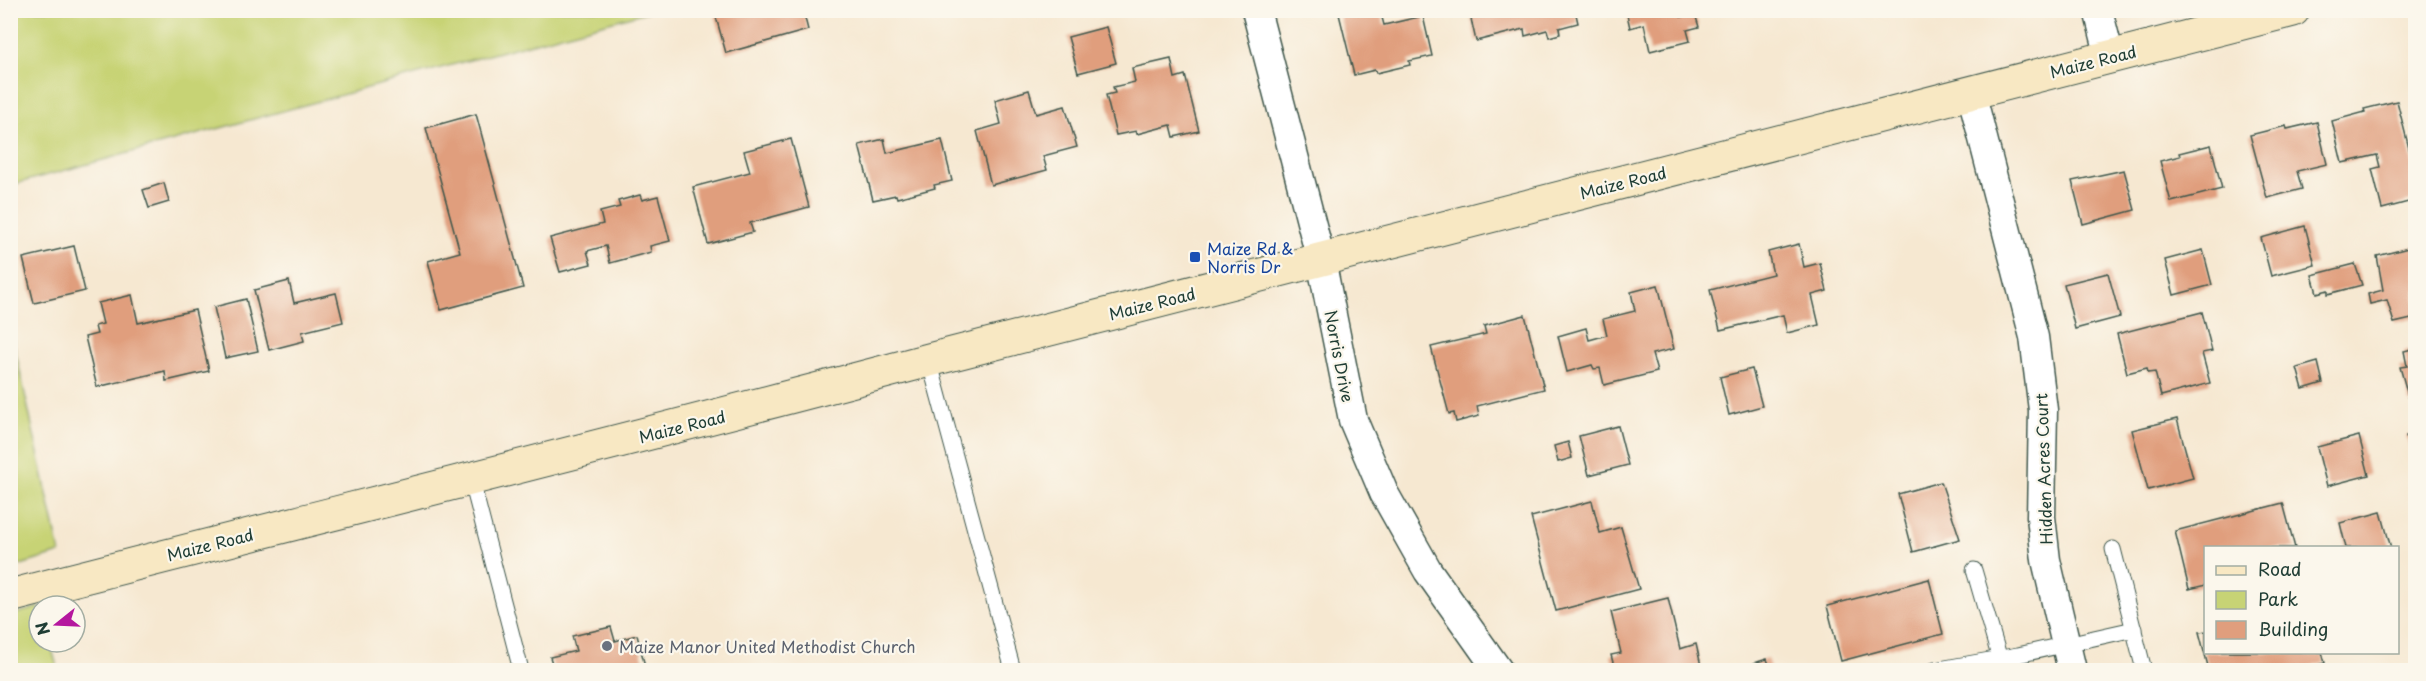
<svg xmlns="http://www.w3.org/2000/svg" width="2426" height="681" font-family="'Playpen Sans',sans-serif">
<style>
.green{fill:#c7d375;stroke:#738854;stroke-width:1.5}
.building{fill:#e09e7d}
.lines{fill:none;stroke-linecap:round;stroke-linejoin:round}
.lane-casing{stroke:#3f574c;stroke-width:17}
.street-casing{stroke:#3f574c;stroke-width:31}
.secondary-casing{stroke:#3f574c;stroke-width:35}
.lane{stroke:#fff;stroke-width:15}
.street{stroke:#fff;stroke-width:28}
.secondary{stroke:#f8e8c3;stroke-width:33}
.transit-dot{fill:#1a4fb4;stroke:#fbf7ec;stroke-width:2}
.worship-dot{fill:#6b7280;stroke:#fbf7ec;stroke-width:2}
.labels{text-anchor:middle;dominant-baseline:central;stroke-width:4.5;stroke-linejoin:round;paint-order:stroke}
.street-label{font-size:16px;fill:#1f3d34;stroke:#fbf7ec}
.transit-label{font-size:16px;fill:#164399;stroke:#fbf7ec;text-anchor:start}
.worship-label{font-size:16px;fill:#5b616d;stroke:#fbf7ec;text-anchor:start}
</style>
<rect width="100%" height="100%" fill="#fbf7ec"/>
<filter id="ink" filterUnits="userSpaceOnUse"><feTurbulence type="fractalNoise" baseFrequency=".0167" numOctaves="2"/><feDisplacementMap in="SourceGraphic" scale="12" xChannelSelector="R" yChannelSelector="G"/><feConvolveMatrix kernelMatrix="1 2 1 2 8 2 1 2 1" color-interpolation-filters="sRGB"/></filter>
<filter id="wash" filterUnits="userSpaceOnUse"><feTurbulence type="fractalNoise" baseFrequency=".008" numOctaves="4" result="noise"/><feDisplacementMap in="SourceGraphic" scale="24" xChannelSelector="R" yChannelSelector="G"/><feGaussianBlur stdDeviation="1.35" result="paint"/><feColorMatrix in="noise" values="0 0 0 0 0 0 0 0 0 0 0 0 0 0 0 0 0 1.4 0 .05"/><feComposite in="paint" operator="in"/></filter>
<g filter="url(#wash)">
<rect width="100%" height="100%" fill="#f6e8d1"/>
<g class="green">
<path d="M 11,10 L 650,10 L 650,11 L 11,185 Z"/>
<path d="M 10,326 L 60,553 L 11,568 L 10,568 Z"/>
<path d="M 39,607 L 39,642 L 50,642 L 58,670 L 11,670 L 11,615 Z"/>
</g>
<g id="blocks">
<g class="building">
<path d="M 714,10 L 803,10 L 808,30 L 726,53 Z"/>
<path d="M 1338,10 L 1380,10 L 1384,25 L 1423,16 L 1432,56 L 1409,61 L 1410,65 L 1376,73 L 1375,70 L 1354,75 Z"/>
<path d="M 1469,10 L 1575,10 L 1578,23 L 1559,28 L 1560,34 L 1549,37 L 1547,30 L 1525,36 L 1524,29 L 1476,41 Z"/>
<path d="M 1626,10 L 1679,10 L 1681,17 L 1695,14 L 1699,27 L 1687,30 L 1690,41 L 1650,51 L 1644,24 L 1630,28 Z"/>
<path d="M 1106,27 L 1116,63 L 1078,73 L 1068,37 Z"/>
<path d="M 1171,59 L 1175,78 L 1185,75 L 1199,131 L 1174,137 L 1171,125 L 1137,134 L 1136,131 L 1116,135 L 1106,95 L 1115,93 L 1113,87 L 1135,82 L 1132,68 Z"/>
<path d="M 1029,90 L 1036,114 L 1065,106 L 1077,147 L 1043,156 L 1047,170 L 991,185 L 977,131 L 1001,124 L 995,100 Z"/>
<path d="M 2397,101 L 2416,176 L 2416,200 L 2382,209 L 2372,169 L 2380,167 L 2377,155 L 2342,163 L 2332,121 L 2365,112 L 2364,109 Z"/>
<path d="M 476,114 L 523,288 L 441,310 L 428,261 L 460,252 L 426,128 Z"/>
<path d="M 2317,122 L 2327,164 L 2297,171 L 2302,189 L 2267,198 L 2250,135 L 2286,126 L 2287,129 Z"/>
<path d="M 791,139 L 809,207 L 750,223 L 753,232 L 708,244 L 693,187 L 750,172 L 744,151 Z"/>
<path d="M 884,139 L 887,153 L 942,140 L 952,181 L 934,185 L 935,188 L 897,198 L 896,195 L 873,200 L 859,145 Z"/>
<path d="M 2211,145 L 2222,189 L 2171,202 L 2160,161 L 2180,156 L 2179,153 Z"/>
<path d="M 2124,170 L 2135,210 L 2083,224 L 2072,181 Z"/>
<path d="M 164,183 L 169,202 L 149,208 L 143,190 Z"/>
<path d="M 640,195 L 642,200 L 658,196 L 670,241 L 650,246 L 651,252 L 610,263 L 606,246 L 587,251 L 591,264 L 560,272 L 550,238 L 603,224 L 600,212 L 620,207 L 618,201 Z"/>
<path d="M 2305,226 L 2315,265 L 2271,276 L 2261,238 Z"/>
<path d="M 1799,244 L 1804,267 L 1820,263 L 1827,291 L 1812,295 L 1819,325 L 1787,333 L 1783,315 L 1720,330 L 1710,290 L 1773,274 L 1768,252 Z"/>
<path d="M 74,246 L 85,291 L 34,303 L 23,258 Z"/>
<path d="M 2416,246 L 2416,318 L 2394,323 L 2387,300 L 2370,304 L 2368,294 L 2383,290 L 2377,256 Z"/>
<path d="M 2203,250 L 2212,285 L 2174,295 L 2165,260 Z"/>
<path d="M 2355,264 L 2362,285 L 2328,294 L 2328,290 L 2317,293 L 2312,275 Z"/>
<path d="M 2108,273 L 2120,317 L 2075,329 L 2064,284 Z"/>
<path d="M 289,281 L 294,303 L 336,293 L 343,322 L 302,332 L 304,341 L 269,350 L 254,290 Z"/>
<path d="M 1658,285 L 1674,349 L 1652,354 L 1657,372 L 1604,385 L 1600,368 L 1594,369 L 1592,365 L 1567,372 L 1558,336 L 1586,328 L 1589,340 L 1607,335 L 1603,319 L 1635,311 L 1631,292 Z"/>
<path d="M 132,295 L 138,323 L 195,310 L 209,371 L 166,381 L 165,371 L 97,387 L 85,337 L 97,334 L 95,326 L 103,324 L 98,303 Z"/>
<path d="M 246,299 L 258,351 L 225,358 L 214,307 Z"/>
<path d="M 2202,312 L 2212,351 L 2202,353 L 2210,383 L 2161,396 L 2155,372 L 2148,373 L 2147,368 L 2127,373 L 2117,334 Z"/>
<path d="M 1525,315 L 1544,389 L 1477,406 L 1479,416 L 1456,422 L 1454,413 L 1449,414 L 1431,347 L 1486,334 L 1484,326 Z"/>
<path d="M 2416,348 L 2416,402 L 2410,403 L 2400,367 L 2407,366 L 2404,351 Z"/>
<path d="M 2318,362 L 2323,383 L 2303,389 L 2297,368 Z"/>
<path d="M 1752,369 L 1762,406 L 1729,415 L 1720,377 Z"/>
<path d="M 2177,419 L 2193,478 L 2148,490 L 2132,430 Z"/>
<path d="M 1618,426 L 1628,465 L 1589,475 L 1579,436 Z"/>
<path d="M 2416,433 L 2416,467 L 2415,467 L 2406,436 Z"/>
<path d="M 2359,436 L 2369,475 L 2327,486 L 2317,447 Z"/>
<path d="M 1568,442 L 1572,458 L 1558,462 L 1554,446 Z"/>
<path d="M 1941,482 L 1960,539 L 1913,552 L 1898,494 Z"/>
<path d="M 1592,501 L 1600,533 L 1621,527 L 1639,589 L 1556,611 L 1531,517 Z"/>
<path d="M 2283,503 L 2295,548 L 2206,548 L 2206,585 L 2189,589 L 2175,531 Z"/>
<path d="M 2381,512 L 2391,548 L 2346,548 L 2340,523 Z"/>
<path d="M 1929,579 L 1943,634 L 1841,661 L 1827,606 Z"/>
<path d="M 1668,598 L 1680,649 L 1696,644 L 1702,670 L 1615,670 L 1611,655 L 1621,653 L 1611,612 Z"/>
<path d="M 611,627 L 615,641 L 637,635 L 646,670 L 554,670 L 550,657 L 576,651 L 572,636 Z"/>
<path d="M 2206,631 L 2206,652 L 2322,652 L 2325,663 L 2298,670 L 2209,670 L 2199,632 Z"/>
<path d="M 1767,659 L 1771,670 L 1756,670 L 1754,663 Z"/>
</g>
</g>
</g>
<g filter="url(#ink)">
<use href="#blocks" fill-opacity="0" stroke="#3f574c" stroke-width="1.5"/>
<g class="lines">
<g class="lane-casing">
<g id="lane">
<path d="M 929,360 L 1013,670"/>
<path d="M 471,478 L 521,670"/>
<path d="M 2113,549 L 2144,670"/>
<path d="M 1974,570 L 2003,670"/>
<path d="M 1934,670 L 2018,655 L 2134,629"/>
</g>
</g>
<g class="street-casing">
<g id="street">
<path d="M 1256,10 L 1321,260 L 1353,420 L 1384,493 L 1428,571 L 1498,670"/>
<path d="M 2098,10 L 2110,57"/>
<path d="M 1971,92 L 2034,337 L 2043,410 L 2041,517 L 2046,560 L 2072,670"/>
</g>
</g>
<g class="secondary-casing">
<path id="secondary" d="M 10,596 C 317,517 623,442 929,360 L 2293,10"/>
</g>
<use href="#lane" class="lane"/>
<use href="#street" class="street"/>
<use href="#secondary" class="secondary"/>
</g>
</g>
<rect class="transit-dot" x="1189" y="251" width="12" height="12" rx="3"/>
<circle class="worship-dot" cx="607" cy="646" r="6"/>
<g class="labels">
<g class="street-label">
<text transform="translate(2093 61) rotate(-14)">Maize Road</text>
<text transform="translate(1623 182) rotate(-14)">Maize Road</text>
<text transform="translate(1152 303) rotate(-14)">Maize Road</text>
<text transform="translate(1340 356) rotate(79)">Norris Drive</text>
<text transform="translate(682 426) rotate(-14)">Maize Road</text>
<text transform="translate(2043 469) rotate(-92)">Hidden Acres Court</text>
<text transform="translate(210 544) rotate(-14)">Maize Road</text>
</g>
<g class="transit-label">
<text x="1207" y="248">Maize Rd &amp;<tspan x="1207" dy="18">Norris Dr</tspan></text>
</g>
<g class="worship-label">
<text x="619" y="646">Maize Manor United Methodist Church</text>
</g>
</g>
<rect width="2426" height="681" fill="none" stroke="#fbf7ec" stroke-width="36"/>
<rect x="2204" y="546" width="195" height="108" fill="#fbf7ec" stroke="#a3ada2" stroke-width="1.5"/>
<rect x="2216" y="566" width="30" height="9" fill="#f8e8c3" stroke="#a3ada2" stroke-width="1.5"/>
<text x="2258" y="576" font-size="18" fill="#1f3d34">Road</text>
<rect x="2216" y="591" width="30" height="18" fill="#c7d375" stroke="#a3ada2" stroke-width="1.5"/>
<text x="2258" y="606" font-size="18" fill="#1f3d34">Park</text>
<rect x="2216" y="621" width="30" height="18" fill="#e09e7d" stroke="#a3ada2" stroke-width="1.5"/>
<text x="2258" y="636" font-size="18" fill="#1f3d34">Building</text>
<g transform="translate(57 624) rotate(252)"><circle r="28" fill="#fbf7ec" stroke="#a3ada2" stroke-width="1.5"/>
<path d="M0-4.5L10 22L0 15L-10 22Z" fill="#b5179e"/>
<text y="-9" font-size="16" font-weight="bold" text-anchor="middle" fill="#1f3d34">N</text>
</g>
</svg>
